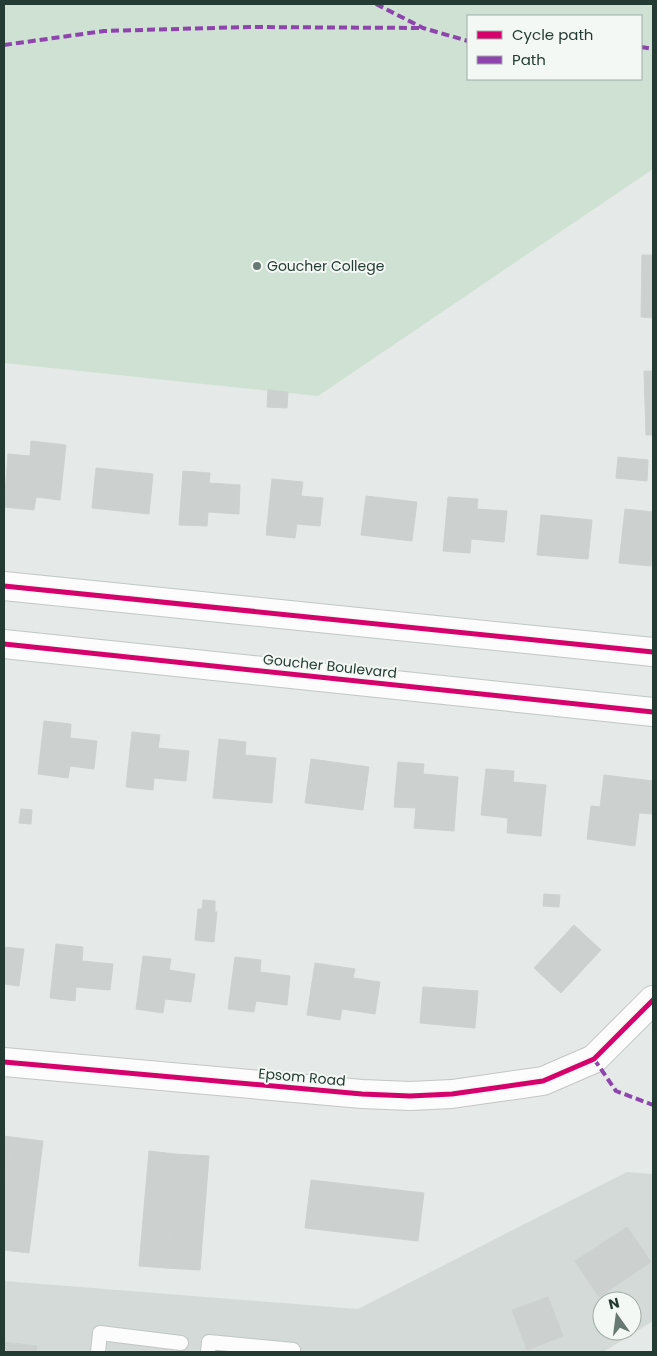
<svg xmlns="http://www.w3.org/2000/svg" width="657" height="1356" font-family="Poppins,sans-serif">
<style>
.built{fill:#d3dad7;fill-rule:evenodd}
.green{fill:#cfe1d3;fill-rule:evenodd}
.building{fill:#ccd0ce;stroke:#cdd2d0}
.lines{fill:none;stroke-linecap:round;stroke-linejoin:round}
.service-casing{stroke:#c2c6c4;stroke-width:16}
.minor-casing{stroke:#c2c6c4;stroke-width:30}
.secondary-casing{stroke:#c0c7c4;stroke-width:30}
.service{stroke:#fbfcfb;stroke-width:14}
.minor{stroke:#fbfcfb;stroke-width:28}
.secondary{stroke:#fbfcfb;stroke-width:28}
.quiet{stroke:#8e44ad;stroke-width:4;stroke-dasharray:8 4;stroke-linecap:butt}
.cycleway-casing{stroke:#f3f8f5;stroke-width:8}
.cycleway{stroke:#d6006c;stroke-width:5}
.poi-dot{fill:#687872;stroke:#f3f8f5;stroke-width:2}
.labels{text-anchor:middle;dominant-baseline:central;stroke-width:4;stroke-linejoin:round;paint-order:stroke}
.poi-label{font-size:14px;fill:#243b33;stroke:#f3f8f5;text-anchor:start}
.street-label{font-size:14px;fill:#243b33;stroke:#f3f8f5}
</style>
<rect width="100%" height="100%" fill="#e5e9e7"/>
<path class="built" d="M 627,1172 L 653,1174 L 653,1321 L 603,1352 L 4,1352 L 4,1281 L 358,1309 ZM 602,1301 L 632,1301 L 632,1331 L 602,1331 Z"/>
<path class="green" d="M 4,4 L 653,4 L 653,169 L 318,396 L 4,363 ZM 468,16 L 641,16 L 641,79 L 468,79 Z"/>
<g class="building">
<path d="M 642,255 L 653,255 L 653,318 L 641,317 Z"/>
<path d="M 644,371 L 653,371 L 653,435 L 646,435 Z"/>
<path d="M 268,390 L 288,392 L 287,408 L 267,407 Z"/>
<path d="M 31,441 L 66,445 L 60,500 L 36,497 L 34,510 L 4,507 L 8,454 L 30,456 Z"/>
<path d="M 618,457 L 648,460 L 647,481 L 616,478 Z"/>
<path d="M 96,468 L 153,474 L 149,514 L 92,508 Z"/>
<path d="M 183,471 L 210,473 L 209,483 L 240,485 L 239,514 L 208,512 L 207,526 L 179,525 Z"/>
<path d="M 272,479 L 303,482 L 301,496 L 323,498 L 320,526 L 297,524 L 295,538 L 266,535 Z"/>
<path d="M 366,496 L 417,502 L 412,541 L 361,535 Z"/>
<path d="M 448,497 L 478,499 L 477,509 L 507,511 L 504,542 L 471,539 L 470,553 L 443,551 Z"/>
<path d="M 625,509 L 653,512 L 651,566 L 619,563 Z"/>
<path d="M 541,515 L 592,520 L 588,559 L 537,555 Z"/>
<path d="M 44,721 L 71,724 L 70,738 L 97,741 L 94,769 L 70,766 L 68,778 L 38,774 Z"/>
<path d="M 132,732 L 160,735 L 158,748 L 189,751 L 186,781 L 154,778 L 153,790 L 126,787 Z"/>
<path d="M 219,739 L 246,742 L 245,755 L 276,758 L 272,803 L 213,798 Z"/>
<path d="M 311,759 L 369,767 L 363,810 L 305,803 Z"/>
<path d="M 398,762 L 424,764 L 423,774 L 458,777 L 454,831 L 414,828 L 416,808 L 394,807 Z"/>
<path d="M 486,769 L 514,771 L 513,782 L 546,785 L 541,836 L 507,833 L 508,818 L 481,815 Z"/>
<path d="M 604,775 L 653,781 L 653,814 L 639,813 L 635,846 L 587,839 L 591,806 L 600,807 Z"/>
<path d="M 21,809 L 32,810 L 31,824 L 19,823 Z"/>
<path d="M 544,894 L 560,895 L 559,907 L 543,906 Z"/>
<path d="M 203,900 L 215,901 L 215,912 L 217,912 L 214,942 L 195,940 L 198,909 L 202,909 Z"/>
<path d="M 574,925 L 601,950 L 561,993 L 534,968 Z"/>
<path d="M 56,944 L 83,947 L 82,961 L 113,964 L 110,990 L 76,987 L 75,1001 L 50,998 Z"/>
<path d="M 4,947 L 24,949 L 19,986 L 4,984 Z"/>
<path d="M 143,956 L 171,959 L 169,970 L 195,974 L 191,1002 L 165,999 L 163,1013 L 136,1009 Z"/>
<path d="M 235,957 L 261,960 L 260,972 L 290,976 L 287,1005 L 256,1001 L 254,1012 L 228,1009 Z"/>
<path d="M 315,963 L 355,969 L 353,978 L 380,982 L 375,1014 L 342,1009 L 340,1020 L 307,1015 Z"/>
<path d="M 423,987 L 478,991 L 475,1028 L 420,1023 Z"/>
<path d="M 4,1136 L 11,1137 L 4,1197 Z"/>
<path d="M 11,1137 L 43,1141 L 29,1253 L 4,1250 L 4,1197 Z"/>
<path d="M 149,1151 L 175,1154 L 166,1268 L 139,1266 Z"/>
<path d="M 175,1154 L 209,1156 L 200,1270 L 166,1268 Z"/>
<path d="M 311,1180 L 424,1193 L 418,1241 L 305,1228 Z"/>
<path d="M 627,1227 L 651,1262 L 599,1297 L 575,1261 Z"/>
<path d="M 548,1297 L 563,1336 L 527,1350 L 512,1310 Z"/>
<path d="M 4,1342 L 37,1346 L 36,1352 L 4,1352 Z"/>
</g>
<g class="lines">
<g class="service-casing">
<g id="service">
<path d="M 98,1352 L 100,1333 L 181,1343"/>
<path d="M 208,1352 L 209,1342 L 293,1350"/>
</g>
</g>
<g class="minor-casing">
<path id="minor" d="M 4,1062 L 362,1094 L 410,1096 L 452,1094 L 543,1081 L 594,1059 L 653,1000"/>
</g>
<g class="secondary-casing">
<g id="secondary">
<path d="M 4,586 L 653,652"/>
<path d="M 4,644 L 653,712"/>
</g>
</g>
<use href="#service" class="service"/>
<use href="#minor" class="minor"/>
<use href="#secondary" class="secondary"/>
<g class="quiet">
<path d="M 376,4 L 423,28 L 468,41"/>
<path d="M 4,45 L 104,31 L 249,27 L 423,28"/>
<path d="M 641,47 L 653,49"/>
<path d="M 594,1059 L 616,1091 L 653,1105"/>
</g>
<g class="cycleway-casing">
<g id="cycleway">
<path d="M 4,586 L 653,652"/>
<path d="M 4,644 L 653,712"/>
<path d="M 4,1062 L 362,1094 L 410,1096 L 452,1094 L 543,1081 L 594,1059 L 653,1000"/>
</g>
</g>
<use href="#cycleway" class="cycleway"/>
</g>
<circle class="poi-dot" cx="257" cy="266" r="5"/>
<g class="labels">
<g class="poi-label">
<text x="267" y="266">Goucher College</text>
</g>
<g class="street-label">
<text transform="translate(330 666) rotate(6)">Goucher Boulevard</text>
<text transform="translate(302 1077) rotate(5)">Epsom Road</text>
</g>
</g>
<rect width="657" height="1356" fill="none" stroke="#243b33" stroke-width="10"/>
<rect x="467" y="15" width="175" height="65" fill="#f3f8f5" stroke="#a0aca7"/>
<rect x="477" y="31" width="25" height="8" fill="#d6006c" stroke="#a0aca7"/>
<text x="512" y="40" font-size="15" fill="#243b33">Cycle path</text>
<rect x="477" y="56" width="25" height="8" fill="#8e44ad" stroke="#a0aca7"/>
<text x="512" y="65" font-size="15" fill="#243b33">Path</text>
<g transform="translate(617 1316) rotate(346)"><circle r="24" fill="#f3f8f5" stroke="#a0aca7"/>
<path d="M0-4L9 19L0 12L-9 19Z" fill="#687872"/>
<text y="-8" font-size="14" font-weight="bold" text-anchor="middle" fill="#243b33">N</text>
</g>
</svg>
